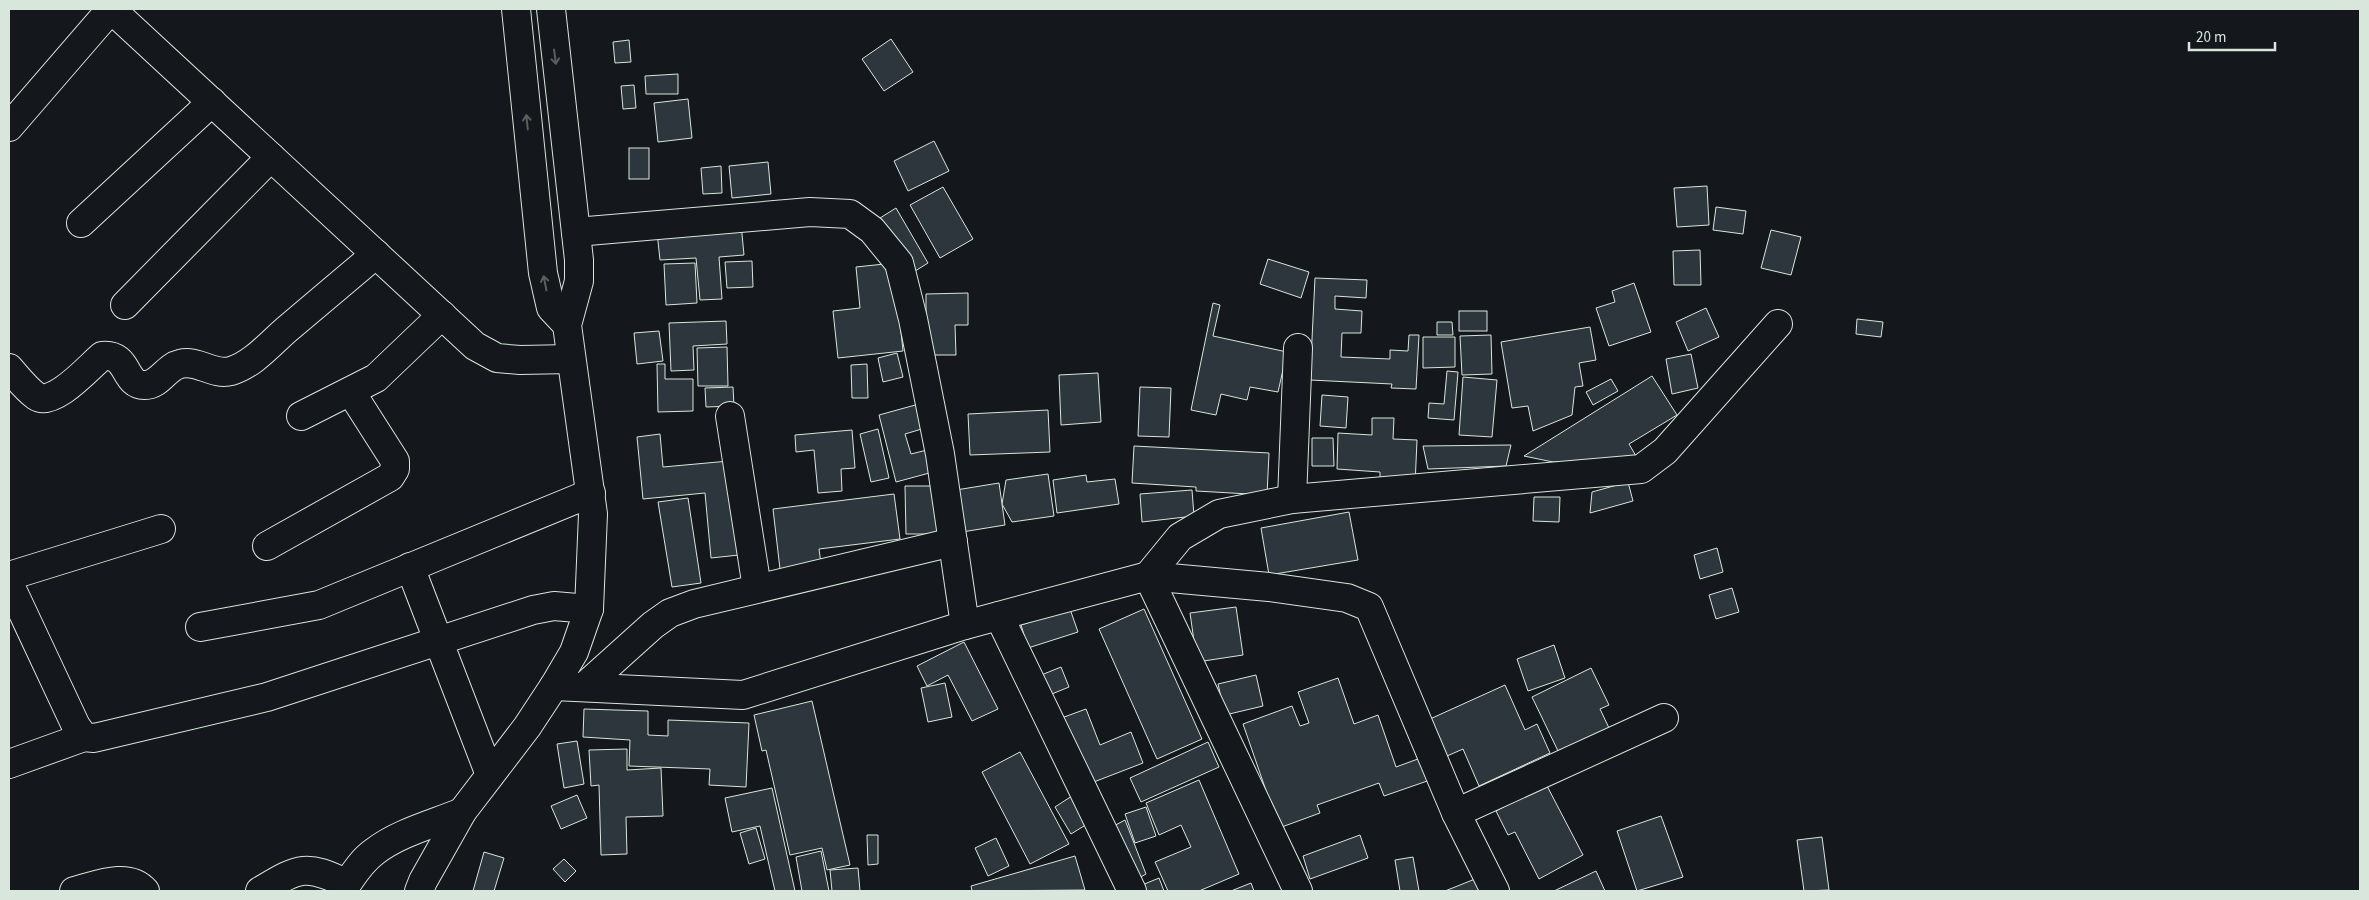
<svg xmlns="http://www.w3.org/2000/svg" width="2369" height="900" font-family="'Source Sans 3',sans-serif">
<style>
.building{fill:#2c363c;stroke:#d8e6dc}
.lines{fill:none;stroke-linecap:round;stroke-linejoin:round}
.minor-casing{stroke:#d8e6dc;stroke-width:30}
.minor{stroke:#14181c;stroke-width:28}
.oneway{stroke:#59605f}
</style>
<rect width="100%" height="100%" fill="#14181c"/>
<g class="building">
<path d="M 891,39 L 913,72 L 884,91 L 862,59 Z"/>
<path d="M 629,40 L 631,62 L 615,63 L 613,42 Z"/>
<path d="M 678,74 L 678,94 L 646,94 L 645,76 Z"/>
<path d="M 634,85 L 636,108 L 623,109 L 621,86 Z"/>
<path d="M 688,99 L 692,138 L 658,142 L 654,103 Z"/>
<path d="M 934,141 L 949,171 L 908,191 L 894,161 Z"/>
<rect x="629" y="148" width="20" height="31"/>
<path d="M 768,162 L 771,194 L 732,198 L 729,166 Z"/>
<path d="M 721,166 L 722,193 L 703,194 L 701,168 Z"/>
<path d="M 1707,186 L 1709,225 L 1677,227 L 1674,188 Z"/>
<path d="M 943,187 L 973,239 L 940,258 L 910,205 Z"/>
<path d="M 1716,207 L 1746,211 L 1743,234 L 1713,230 Z"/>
<path d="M 896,208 L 928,263 L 912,273 L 880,218 Z"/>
<path d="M 741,224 L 744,255 L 719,257 L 722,299 L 700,300 L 696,258 L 660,260 L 657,232 Z"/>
<path d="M 1771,230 L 1801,237 L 1791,275 L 1761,268 Z"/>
<path d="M 1700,250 L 1701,285 L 1674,285 L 1673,251 Z"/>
<path d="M 1268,259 L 1309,272 L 1301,298 L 1260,284 Z"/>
<path d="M 752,261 L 753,287 L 727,288 L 725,262 Z"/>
<path d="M 695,263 L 697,303 L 666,305 L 664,264 Z"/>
<path d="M 894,263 L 903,351 L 838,358 L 833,311 L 860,308 L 856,267 Z"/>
<path d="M 1315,278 L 1367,280 L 1366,298 L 1335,296 L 1335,309 L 1362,311 L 1361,333 L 1342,333 L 1341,357 L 1390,359 L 1390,350 L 1408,351 L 1409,335 L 1419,335 L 1416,389 L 1391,388 L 1392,384 L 1310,380 Z"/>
<path d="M 1634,283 L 1651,332 L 1609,346 L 1596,308 L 1615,302 L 1612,291 Z"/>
<path d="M 968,293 L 968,325 L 955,325 L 956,355 L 926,355 L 926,294 Z"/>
<path d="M 1213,303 L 1220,305 L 1213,336 L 1287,352 L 1278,392 L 1250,387 L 1247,400 L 1221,394 L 1216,415 L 1191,410 Z"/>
<path d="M 1706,308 L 1719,337 L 1688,351 L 1676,322 Z"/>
<rect x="1459" y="311" width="28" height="20"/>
<path d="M 1857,319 L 1883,322 L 1881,337 L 1856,334 Z"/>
<path d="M 726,321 L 727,344 L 693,346 L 694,370 L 671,371 L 669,323 Z"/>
<path d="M 1437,322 L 1452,322 L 1453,335 L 1437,335 Z"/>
<path d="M 1590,327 L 1596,360 L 1579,363 L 1583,386 L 1575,387 L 1572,415 L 1533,431 L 1528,406 L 1512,408 L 1501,342 Z"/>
<path d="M 659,331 L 663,361 L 637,364 L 634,333 Z"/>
<path d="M 1491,335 L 1492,374 L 1462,375 L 1460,336 Z"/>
<path d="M 1423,337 L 1455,337 L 1455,367 L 1423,368 Z"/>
<path d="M 727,347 L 728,386 L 698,386 L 697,348 Z"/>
<path d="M 897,353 L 903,377 L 883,382 L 878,358 Z"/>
<path d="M 1691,354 L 1698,388 L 1672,394 L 1666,359 Z"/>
<path d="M 657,364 L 665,364 L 665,379 L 693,379 L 693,411 L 658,412 Z"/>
<path d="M 867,364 L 868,398 L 852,398 L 851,365 Z"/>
<path d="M 1447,371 L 1458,372 L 1454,420 L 1428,418 L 1429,403 L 1444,404 Z"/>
<path d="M 1098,373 L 1101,422 L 1061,425 L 1059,375 Z"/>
<path d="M 1652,376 L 1677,415 L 1629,444 L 1636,456 L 1595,461 L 1553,462 L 1524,456 Z"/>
<path d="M 1463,377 L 1497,380 L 1492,437 L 1459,435 Z"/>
<path d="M 1611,379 L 1618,391 L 1593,405 L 1586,392 Z"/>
<path d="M 733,387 L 734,406 L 706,407 L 705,388 Z"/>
<path d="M 1140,387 L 1171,388 L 1169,437 L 1138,436 Z"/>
<path d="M 1322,395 L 1348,397 L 1346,428 L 1320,426 Z"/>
<path d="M 919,404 L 925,428 L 905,434 L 911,454 L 927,450 L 933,472 L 896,482 L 879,415 Z"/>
<path d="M 1048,410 L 1050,452 L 970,455 L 968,414 Z"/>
<path d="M 1372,418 L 1394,418 L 1393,439 L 1417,440 L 1415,485 L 1380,483 L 1380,472 L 1337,469 L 1338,433 L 1372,435 Z"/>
<path d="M 878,429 L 889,478 L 871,482 L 860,434 Z"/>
<path d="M 852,430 L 855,468 L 841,469 L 842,491 L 818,493 L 814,450 L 796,452 L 795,435 Z"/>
<path d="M 660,434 L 663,467 L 729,461 L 739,555 L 711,558 L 705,493 L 643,499 L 637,437 Z"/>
<path d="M 1312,438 L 1333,438 L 1334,466 L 1312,466 Z"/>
<path d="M 1511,445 L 1506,466 L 1428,469 L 1423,446 Z"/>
<path d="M 1134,446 L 1269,453 L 1267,495 L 1196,491 L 1196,487 L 1132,483 Z"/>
<path d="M 1048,474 L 1054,516 L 1012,522 L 1002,504 L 1006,480 Z"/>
<path d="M 1086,475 L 1087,482 L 1115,479 L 1119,504 L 1057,513 L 1053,480 Z"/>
<path d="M 1628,482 L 1633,501 L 1590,513 L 1592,492 Z"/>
<path d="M 999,483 L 1005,525 L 962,532 L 956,490 Z"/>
<path d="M 905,486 L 939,486 L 939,534 L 906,534 Z"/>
<path d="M 1192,490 L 1194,516 L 1142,522 L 1140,494 Z"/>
<path d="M 894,494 L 900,539 L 819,549 L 821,564 L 780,569 L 773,509 Z"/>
<path d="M 1534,497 L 1560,497 L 1559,522 L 1533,521 Z"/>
<path d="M 688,498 L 701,583 L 672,587 L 658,502 Z"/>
<path d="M 1349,512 L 1358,560 L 1269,575 L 1261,528 Z"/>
<path d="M 1717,548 L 1723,572 L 1700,579 L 1694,555 Z"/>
<path d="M 1732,588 L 1739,612 L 1716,619 L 1709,595 Z"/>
<path d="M 1236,607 L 1243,655 L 1197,662 L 1190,613 Z"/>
<path d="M 1070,609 L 1078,632 L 1028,648 L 1021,625 Z"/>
<path d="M 1144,609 L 1202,739 L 1157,759 L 1099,629 Z"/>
<path d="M 964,642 L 998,709 L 972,721 L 948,675 L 927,686 L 917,666 Z"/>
<path d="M 1554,645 L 1565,678 L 1528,691 L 1517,659 Z"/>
<path d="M 1061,667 L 1069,687 L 1042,698 L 1034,678 Z"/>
<path d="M 1591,668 L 1609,705 L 1600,709 L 1609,728 L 1559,753 L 1532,697 Z"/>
<path d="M 1256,675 L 1263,706 L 1225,715 L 1218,684 Z"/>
<path d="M 1338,678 L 1354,724 L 1378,715 L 1396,767 L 1426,756 L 1433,779 L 1384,796 L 1379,783 L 1317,805 L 1320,813 L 1279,828 L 1243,724 L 1292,706 L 1300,726 L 1309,723 L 1298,692 Z"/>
<path d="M 945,683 L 952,717 L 928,722 L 921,688 Z"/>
<path d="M 1505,685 L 1525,730 L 1537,724 L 1550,753 L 1479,786 L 1463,749 L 1447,756 L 1430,719 Z"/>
<path d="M 812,701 L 850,865 L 827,870 L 822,848 L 790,855 L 766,750 L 762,751 L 754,715 Z"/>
<path d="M 584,709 L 648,711 L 648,735 L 668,736 L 668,720 L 749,723 L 746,787 L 709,785 L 710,769 L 629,766 L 630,740 L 583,737 Z"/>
<path d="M 1086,709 L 1100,745 L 1131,732 L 1143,763 L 1086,785 L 1056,720 Z"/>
<path d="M 577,741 L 584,784 L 564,788 L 557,744 Z"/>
<path d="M 1208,742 L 1219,767 L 1141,802 L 1130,778 Z"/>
<path d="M 627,749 L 627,770 L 661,768 L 663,816 L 626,817 L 627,854 L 601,855 L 599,785 L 591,786 L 589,750 Z"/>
<path d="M 1020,752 L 1069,844 L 1030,864 L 982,772 Z"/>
<path d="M 1199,780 L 1239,874 L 1199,891 L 1168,891 L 1155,862 L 1191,847 L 1181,825 L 1159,835 L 1146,803 Z"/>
<path d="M 1546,784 L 1583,855 L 1539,879 L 1515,832 L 1508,835 L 1496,811 Z"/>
<path d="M 772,788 L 795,891 L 775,891 L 760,826 L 732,832 L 725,798 Z"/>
<path d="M 1075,794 L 1092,821 L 1071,834 L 1055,807 Z"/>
<path d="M 577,795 L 587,818 L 561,829 L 551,806 Z"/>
<path d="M 1146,807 L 1156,836 L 1135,843 L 1125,814 Z"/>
<path d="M 1661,816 L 1683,877 L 1637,891 L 1617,831 Z"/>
<path d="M 1125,820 L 1146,874 L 1134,881 L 1110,828 Z"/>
<path d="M 756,828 L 765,859 L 749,864 L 740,833 Z"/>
<path d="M 867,835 L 878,835 L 878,864 L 868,865 Z"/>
<path d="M 1360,835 L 1368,858 L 1310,879 L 1303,856 Z"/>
<path d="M 1822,837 L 1829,890 L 1804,891 L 1797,840 Z"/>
<path d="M 996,838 L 1009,866 L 988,876 L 975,848 Z"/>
<path d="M 821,851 L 829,891 L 802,891 L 796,857 Z"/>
<path d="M 484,852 L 504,858 L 494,891 L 473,891 Z"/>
<path d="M 1075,856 L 1085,890 L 972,891 L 971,886 Z"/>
<path d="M 1413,857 L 1419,891 L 1400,891 L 1395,860 Z"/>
<path d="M 564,859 L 576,871 L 565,882 L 553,869 Z"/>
<path d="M 858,868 L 860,891 L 832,891 L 830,870 Z"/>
<path d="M 1596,871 L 1605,891 L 1554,891 Z"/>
<path d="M 1480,877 L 1485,891 L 1445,891 Z"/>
<path d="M 1159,878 L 1164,891 L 1137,891 L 1135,888 Z"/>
<path d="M 1251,883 L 1254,891 L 1231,891 Z"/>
</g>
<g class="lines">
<g class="minor-casing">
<g id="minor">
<path d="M 111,9 L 475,346 L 497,358 L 520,360 L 571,359"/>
<path d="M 516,9 L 543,273 L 551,308 L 567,325"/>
<path d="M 9,127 L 111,9"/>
<path d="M 81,223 L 212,102"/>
<path d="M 576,232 L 810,212 L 850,214 L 872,230 L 899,263 L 913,319 L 940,454 L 965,625"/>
<path d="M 125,305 L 271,157"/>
<path d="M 9,368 C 17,377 26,389 36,396 C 53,408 89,367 102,356 C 130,353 123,386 145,385 C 160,385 166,367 180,364 C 198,359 213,376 231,371 C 252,365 270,344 286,330 C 316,305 346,279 376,254"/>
<path d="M 301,416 L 376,378 L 442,315"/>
<path d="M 730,416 L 757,588"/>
<path d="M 1292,499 L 1298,348"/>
<path d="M 267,546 L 390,477 L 395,469 L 395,461 L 351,392"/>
<path d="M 410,567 L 490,775"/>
<path d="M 9,576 L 161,529"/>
<path d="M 1148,576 L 1180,537 L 1219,514 L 1292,499 L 1641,469 L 1665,451 L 1778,324"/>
<path d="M 1148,576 L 1298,891"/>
<path d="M 9,583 L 76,726 L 84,737 L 94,738 L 267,697 L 533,610 L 554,606 L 589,609"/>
<path d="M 999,616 L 1132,891"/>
<path d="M 200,627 L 319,605 L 591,493"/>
<path d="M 554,686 L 743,695 L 965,625 L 1148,576 L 1269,587 L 1347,598 L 1369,607 L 1456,813 L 1495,891"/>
<path d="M 584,687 L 653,625 L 670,613 L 694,604 L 953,542"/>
<path d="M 9,764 L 84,737"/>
<path d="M 1456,813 L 1664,718"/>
<path d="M 74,891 C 95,886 128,871 145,891"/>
<path d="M 260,891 C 299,868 305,863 347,884"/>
<path d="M 342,891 C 352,877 360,862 374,852 C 398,833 433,824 462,812"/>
<path d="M 419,891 L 423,881 L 462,812 L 527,727 L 554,686 L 574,652 L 589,609 L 593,514 L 567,325 L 579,281 L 579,260 L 551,9"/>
</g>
</g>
<use href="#minor" class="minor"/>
</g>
<defs><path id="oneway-shaft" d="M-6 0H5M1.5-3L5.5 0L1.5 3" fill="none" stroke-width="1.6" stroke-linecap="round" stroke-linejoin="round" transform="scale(1.25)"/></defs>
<g class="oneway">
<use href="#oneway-shaft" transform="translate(555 57) rotate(83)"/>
<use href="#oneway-shaft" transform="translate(527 122) rotate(-96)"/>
<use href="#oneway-shaft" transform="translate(545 283) rotate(-101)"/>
</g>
<rect width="2369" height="900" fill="none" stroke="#d8e6dc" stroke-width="20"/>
<path d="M2189 42v8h86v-8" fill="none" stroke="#d8e6dc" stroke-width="2.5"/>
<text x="2196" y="42" font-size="15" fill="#d8e6dc" stroke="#14181c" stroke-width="4" paint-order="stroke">20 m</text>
</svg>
